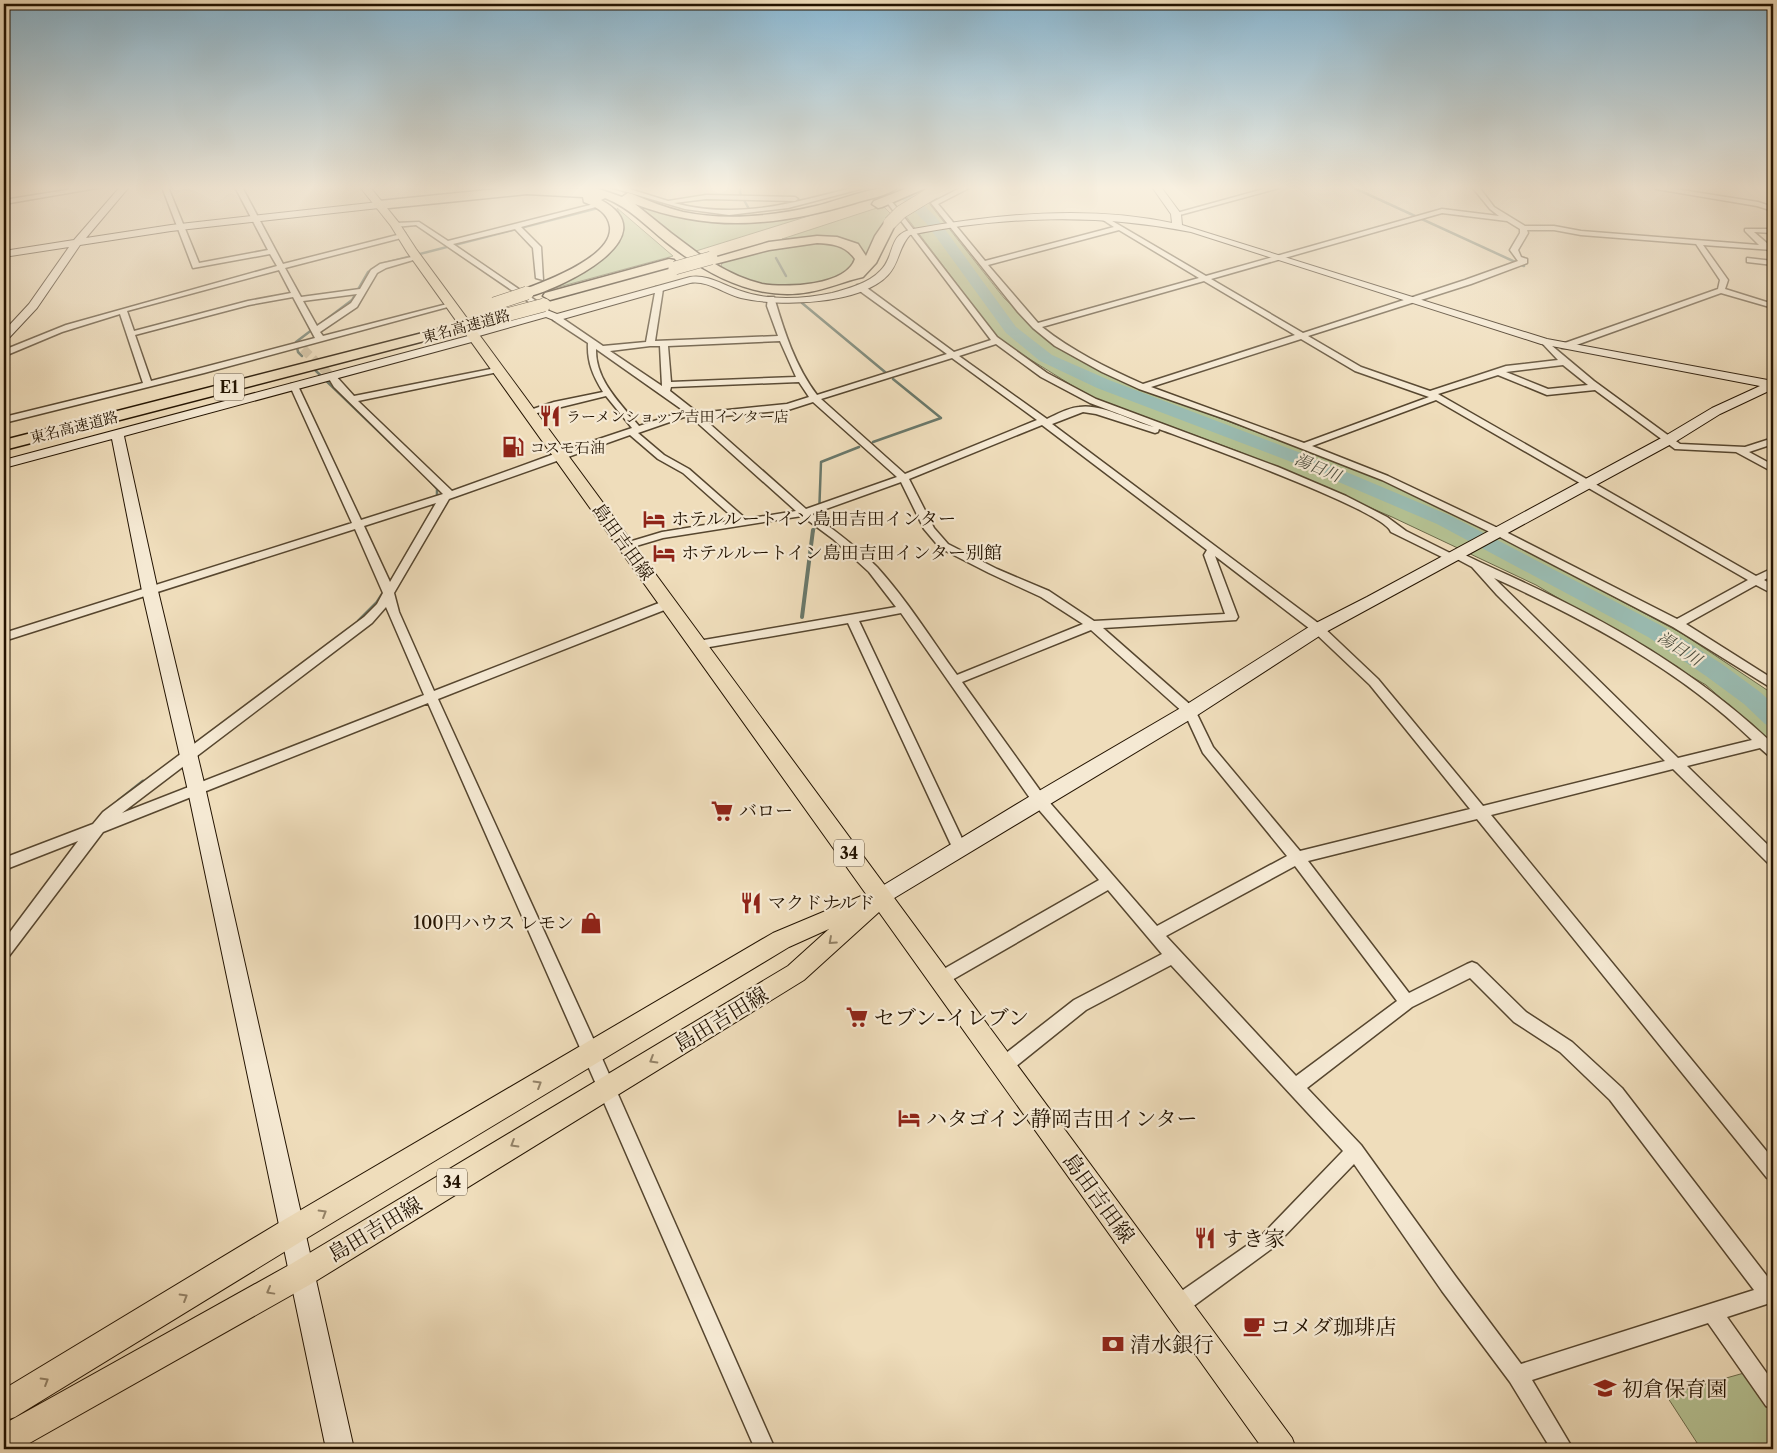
<svg xmlns="http://www.w3.org/2000/svg" width="1777" height="1453" font-family="'Libre Caslon Text','Noto Serif JP',serif">
<style>
.green{fill:#b5c293;stroke:#6c6a4a}
.lines{fill:none;stroke-linecap:round;stroke-linejoin:round}
.stream-far2{stroke:#6a786a;stroke-width:2.5}
.stream-far1{stroke:#6a786a;stroke-width:4}
.stream{stroke:#6a786a;stroke-width:4.5}
.river{fill:#9abbb1;fill-rule:evenodd}
.street-tunnel{stroke:#d0bf9f;stroke-width:9;stroke-dasharray:9 4.5;stroke-linecap:butt}
.street-casing{stroke:#56462f;stroke-width:3}
.secondary-casing{stroke:#231300;stroke-width:2}
.primary-casing{stroke:#231300;stroke-width:2}
.highway-casing{stroke:#231300;stroke-width:3}
.street{fill:#f5e9d3;fill-rule:evenodd}
.secondary{fill:#f5e9d3;fill-rule:evenodd}
.primary{fill:#efddbb;fill-rule:evenodd}
.highway{fill:#efddbb;fill-rule:evenodd}
.highway-bridge-casing{stroke:#231300;stroke-width:14;stroke-linecap:butt}
.highway-bridge{stroke:#efddbb;stroke-width:13}
.oneway{stroke:#938267}
.labels{text-anchor:middle;dominant-baseline:central;stroke-width:4.5;stroke-linejoin:round;paint-order:stroke}
.far-street-label{font-size:15px;fill:#231300;stroke:#f5e9d3}
.far-poi-label{font-size:15px;fill:#231300;stroke:#f5e9d3;text-anchor:start}
.shield{fill:#f5e9d3;stroke:#62533f;stroke-width:1}
.shield-label{font-size:16px;font-weight:bold;fill:#231300}
.far-water-label{font-size:16px;font-style:italic;fill:#4d4e3e;stroke:#f5e9d3}
.poi-label{font-size:18px;fill:#231300;stroke:#f5e9d3;text-anchor:start}
.street-label{font-size:18px;fill:#231300;stroke:#f5e9d3}
.near-poi-label{font-size:21px;fill:#231300;stroke:#f5e9d3;text-anchor:start}
.near-street-label{font-size:21px;fill:#231300;stroke:#f5e9d3}
</style>
<rect width="100%" height="100%" fill="#efddbb"/>
<filter id="stains"><feTurbulence type="fractalNoise" baseFrequency=".004" numOctaves="4"/><feColorMatrix values="0 0 0 0 .2 0 0 0 0 .09 0 0 0 0 .02 0 0 0 .5 -.17"/></filter>
<radialGradient id="worn" r=".72"><stop offset=".6" stop-color="#630" stop-opacity="0"/><stop offset="1" stop-color="#630" stop-opacity=".3"/></radialGradient>
<g class="green">
<path d="M 928,202 L 1004,298 L 1056,347 L 1129,384 L 1374,476 L 1511,542 L 1683,634 L 1773,694 L 1773,744 L 1706,685 L 1536,585 L 1392,517 L 1240,452 L 1089,396 L 999,340 L 905,215 Z"/>
<path d="M 637,203 L 721,222 L 831,209 L 696,251 L 632,204 Z"/>
<path d="M 883,206 L 892,215 L 876,233 L 868,257 C 850,232 809,237 782,239 Z"/>
<path d="M 617,208 L 673,256 L 544,291 C 564,282 617,259 622,235 C 623,226 621,216 617,208 Z"/>
<path d="M 802,242 L 825,243 L 853,251 C 868,285 783,287 764,285 C 748,282 734,277 720,270 L 722,263 L 742,256 Z"/>
<path d="M 1744,1373 L 1773,1415 L 1773,1449 L 1701,1449 L 1666,1395 Z"/>
</g>
<g class="lines">
<g class="stream-far2">
<path d="M 740,187 L 740,193 L 749,209"/>
<path d="M 1352,187 L 1524,266"/>
<path d="M 776,258 L 786,276"/>
<path d="M 802,303 L 885,372"/>
<path d="M 319,325 L 352,300 L 368,272 L 381,264 L 598,208"/>
<path d="M 302,356 L 298,352 L 296,342 L 313,329"/>
<path d="M 315,370 L 399,451"/>
<path d="M 873,442 L 941,418 L 893,379"/>
<path d="M 429,480 L 437,489 L 437,500"/>
<path d="M 813,532 L 819,516 L 821,462 L 859,447"/>
</g>
<g class="stream-far1">
<path d="M 802,617 L 813,530"/>
<path d="M 359,621 L 377,603 L 384,592"/>
</g>
<path class="stream" d="M 119,801 L 143,782"/>
<path class="river" d="M 890,187 L 904,187 L 936,217 L 1016,327 L 1052,355 L 1109,380 L 1306,455 L 1451,516 L 1664,627 L 1722,664 L 1760,692 L 1773,704 L 1773,727 L 1765,724 L 1744,704 L 1706,676 L 1648,637 L 1437,524 L 1294,463 L 1097,388 L 1040,361 L 1006,333 L 926,223 Z"/>
<path class="street-tunnel" d="M 303,349 L 332,377"/>
<g class="street-casing">
<g id="street">
<path d="M 85,187 L 103,187 L 4,204 L 4,200 Z"/>
<path d="M 162,187 L 168,187 L 199,263 L 268,250 L 235,187 L 242,187 L 283,264 L 405,233 L 405,237 L 285,268 L 301,297 L 360,289 L 371,270 L 380,264 L 416,256 L 420,258 L 386,268 L 377,273 L 357,307 L 320,332 L 323,336 L 451,303 L 455,305 L 204,373 L 4,423 L 4,417 L 143,383 L 120,314 L 62,332 L 7,355 L 4,355 L 4,350 L 66,325 L 277,266 L 270,254 L 193,268 ZM 279,270 L 291,293 L 248,301 L 134,331 L 127,311 ZM 357,294 L 351,303 L 317,326 L 303,301 ZM 293,297 L 315,338 L 151,381 L 135,335 L 249,305 Z"/>
<path d="M 610,187 L 623,187 L 668,201 L 706,195 L 795,197 L 798,199 L 795,201 L 706,199 L 674,203 C 739,220 793,203 855,187 L 868,187 L 788,208 L 729,215 L 685,209 Z"/>
<path d="M 962,187 L 971,187 L 938,204 L 985,261 L 1114,227 L 1100,218 L 1099,217 L 1102,215 L 1206,276 L 1442,209 L 1499,216 L 1490,209 L 1472,187 L 1479,187 L 1494,207 L 1525,226 L 1554,226 L 1581,231 L 1759,245 L 1745,231 L 1745,229 L 1773,229 L 1773,233 L 1754,232 L 1769,245 L 1773,246 L 1773,250 L 1703,245 L 1728,280 L 1725,289 L 1773,304 L 1773,308 L 1721,293 L 1568,348 L 1562,348 L 1562,344 L 1718,289 L 1720,280 L 1696,244 L 1581,235 L 1554,230 L 1527,230 L 1528,233 L 1518,250 L 1521,257 L 1527,259 L 1527,263 L 1471,284 L 1308,336 L 1361,367 L 1430,391 L 1506,366 L 1558,360 L 1541,342 L 1545,340 L 1594,381 L 1680,444 L 1745,447 L 1773,438 L 1773,444 L 1749,452 L 1773,465 L 1773,472 L 1736,452 L 1675,449 L 1595,390 L 1547,395 L 1498,375 L 1438,394 L 1756,576 L 1773,568 L 1773,575 L 1764,580 L 1773,585 L 1773,594 L 1756,585 L 1686,624 L 1773,679 L 1773,689 L 1673,627 L 1494,534 L 1382,480 L 1228,420 L 1139,389 L 1102,372 L 1055,346 L 1033,328 L 1018,312 L 931,203 ZM 1442,213 L 1507,221 L 1520,229 L 1520,233 L 1510,250 L 1518,261 L 1465,280 L 1303,333 L 1211,279 ZM 1119,230 L 1199,278 L 1038,323 L 988,265 ZM 1204,281 L 1295,335 L 1143,384 C 1107,368 1072,351 1042,327 ZM 1301,339 L 1355,371 L 1429,397 L 1304,443 L 1151,387 ZM 1563,365 L 1588,385 L 1548,389 L 1506,372 ZM 1436,400 L 1748,580 L 1677,619 L 1502,530 L 1388,476 L 1312,446 Z"/>
<path d="M 1271,187 L 1283,187 L 1176,216 L 1173,214 Z"/>
<path d="M 1662,187 L 1758,202 L 1773,207 L 1773,211 L 1757,206 L 1656,189 Z"/>
<path d="M 891,202 L 893,203 L 997,337 L 1047,373 L 1096,399 L 1278,467 L 1346,496 L 1387,517 L 1406,531 L 1452,554 L 1457,552 L 1461,553 C 1493,569 1527,583 1560,600 C 1637,638 1711,685 1773,744 L 1773,757 L 1768,755 L 1760,748 L 1687,766 L 1773,850 L 1773,865 L 1768,863 L 1673,769 L 1491,815 L 1773,1159 L 1773,1181 L 1767,1178 L 1477,819 L 1308,861 L 1409,993 L 1467,964 L 1472,962 L 1477,964 L 1526,1012 L 1572,1042 L 1622,1088 L 1773,1284 L 1773,1302 L 1727,1317 L 1773,1382 L 1773,1409 L 1766,1406 L 1708,1323 L 1532,1380 L 1573,1449 L 1551,1449 L 1510,1382 L 1442,1291 L 1354,1164 L 1274,1247 L 1184,1313 L 1177,1315 L 1170,1313 L 1168,1306 L 1170,1299 L 1262,1235 L 1343,1151 L 1171,965 L 1086,1010 L 1009,1072 L 1003,1074 L 997,1072 L 995,1066 L 997,1060 L 1074,1000 L 1162,954 L 1108,890 L 945,984 L 940,986 L 935,984 L 932,979 L 935,974 L 1099,880 L 1034,804 L 901,613 L 859,621 L 967,849 L 965,853 L 960,855 L 955,853 L 953,849 L 848,623 L 698,649 L 694,648 L 692,645 L 698,641 L 896,607 L 869,572 L 833,539 L 802,516 L 663,538 L 626,549 L 622,548 L 621,546 L 622,544 L 662,532 L 736,520 L 683,473 L 658,459 L 630,435 L 449,499 L 394,593 L 399,612 L 434,691 L 664,601 L 668,600 L 674,604 L 672,607 L 438,699 L 597,1047 L 775,1449 L 755,1449 L 585,1059 L 428,703 L 103,832 L 9,956 L 4,958 L 4,940 L 78,841 L 4,870 L 4,858 L 93,824 L 103,812 L 364,617 L 377,604 L 383,593 L 355,529 L 4,641 L 4,633 L 352,523 L 290,386 L 291,384 L 298,386 L 361,520 L 443,494 L 334,387 L 328,377 L 329,375 L 335,375 L 354,396 L 501,367 L 501,371 L 498,372 L 358,401 L 452,491 L 557,453 L 632,428 L 606,396 L 529,415 L 524,412 L 554,402 L 603,392 C 593,376 587,362 588,343 L 553,320 L 553,316 L 559,316 L 603,346 L 646,342 L 656,287 L 663,289 L 655,341 L 778,336 L 767,306 L 768,297 L 774,297 C 784,331 795,366 817,395 L 947,354 L 857,289 L 857,285 L 863,285 L 954,352 L 991,340 L 889,205 L 888,204 ZM 780,341 L 796,377 L 671,382 L 668,346 ZM 996,344 L 1041,377 L 1090,403 L 1154,427 C 1133,422 1101,403 1079,407 C 1068,408 1057,414 1047,419 L 959,356 ZM 650,346 L 660,346 L 662,386 L 610,351 ZM 596,349 L 684,411 L 639,426 C 621,404 595,380 596,349 ZM 952,358 L 1037,420 L 905,474 L 821,399 ZM 799,382 L 809,397 L 787,404 L 698,413 L 670,391 L 671,387 ZM 813,402 L 897,477 L 806,509 L 703,418 L 788,410 ZM 1083,412 L 1096,414 L 1155,433 L 1158,432 L 1159,429 C 1191,441 1384,510 1391,532 L 1448,560 L 1452,561 L 1457,559 L 1472,567 L 1497,595 L 1665,761 L 1483,806 L 1378,679 L 1322,626 L 1052,424 ZM 690,415 L 692,418 L 796,511 L 746,519 L 689,469 L 664,455 L 638,433 ZM 1042,425 L 1207,550 L 1204,555 L 1225,614 L 1094,621 L 1049,591 L 997,569 L 948,544 L 934,528 L 909,479 ZM 901,482 L 924,529 L 940,548 L 989,573 L 1041,597 L 1083,624 L 957,675 C 931,639 907,600 877,567 C 857,547 834,530 812,514 ZM 436,503 L 390,582 L 364,526 ZM 1215,556 L 1314,632 L 1370,685 L 1470,809 L 1300,851 L 1213,747 L 1194,708 L 1103,628 L 1236,620 L 1238,617 ZM 1494,578 C 1586,620 1679,669 1752,740 L 1678,758 ZM 386,607 L 424,695 L 122,813 L 372,623 ZM 1091,630 L 1185,714 L 1203,753 L 1287,856 L 1157,926 L 1044,796 L 962,682 ZM 1295,866 L 1397,1001 L 1296,1076 L 1166,936 ZM 1470,978 L 1514,1022 L 1560,1052 L 1610,1100 L 1754,1290 L 1521,1364 L 1456,1277 L 1361,1145 L 1307,1088 L 1412,1007 Z"/>
<path d="M 594,204 L 596,205 L 596,207 L 521,227 L 541,247 L 543,280 L 536,278 L 533,248 L 515,229 L 453,244 L 548,309 L 548,313 L 545,313 L 416,225 L 395,227 L 392,225 L 395,223 L 419,222 L 448,241 Z"/>
<path d="M 1747,258 L 1773,261 L 1773,265 L 1747,262 Z"/>
</g>
</g>
<g class="secondary-casing">
<g id="secondary">
<path d="M 120,187 L 129,187 L 86,238 L 171,225 L 379,202 L 384,205 L 379,208 L 171,231 L 80,245 L 37,308 L 8,339 L 4,340 L 4,331 L 29,304 L 69,247 L 4,257 L 4,251 L 74,240 Z"/>
<path d="M 1152,187 L 1161,187 L 1181,214 L 1182,225 L 1547,339 L 1773,381 L 1773,389 L 1720,414 L 1675,442 L 1324,633 L 1196,716 L 881,906 L 874,903 L 871,897 L 874,891 L 1032,795 L 1184,706 L 1312,625 L 1367,597 L 1665,436 L 1712,408 L 1760,386 L 1541,344 L 1191,232 C 1100,213 1002,216 910,235 C 899,246 899,264 888,275 C 860,305 779,307 741,298 C 724,294 708,280 690,283 L 556,321 L 546,317 L 479,336 L 481,338 L 479,340 L 124,436 L 158,591 L 206,791 L 354,1449 L 326,1449 L 188,791 L 142,591 L 112,439 L 4,468 L 4,460 L 468,336 L 466,334 L 468,332 L 543,311 L 547,310 L 557,314 L 690,277 C 709,274 724,286 741,291 C 768,301 804,299 832,293 C 847,289 869,283 880,271 C 896,256 887,234 913,229 C 997,214 1088,205 1172,223 L 1171,214 Z"/>
</g>
</g>
<g class="primary-casing">
<path id="primary" d="M 360,187 L 370,187 L 399,223 L 416,249 L 1292,1438 L 1296,1449 L 1263,1449 L 879,912 L 804,980 L 311,1284 L 19,1449 L 4,1449 L 4,1424 L 291,1264 L 788,966 L 829,929 L 789,947 L 302,1241 L 15,1417 L 4,1421 L 4,1389 L 282,1221 L 773,933 L 866,894 L 407,252 L 391,226 Z"/>
</g>
<g class="highway-casing">
<g id="highway">
<path d="M 517,187 L 579,189 L 580,187 L 593,187 L 622,197 L 628,193 L 632,194 C 649,201 666,208 683,212 C 726,221 773,216 816,206 C 844,199 869,187 898,187 C 888,196 867,199 855,203 C 778,226 712,233 635,204 L 671,233 L 707,260 L 769,242 L 817,236 L 837,237 L 858,244 L 866,256 L 875,236 L 886,220 L 894,220 L 896,223 L 876,263 L 863,277 C 845,281 827,289 809,292 C 756,302 706,274 666,242 C 646,226 630,208 605,198 L 601,200 C 670,237 560,289 527,297 L 520,293 L 522,290 C 544,282 613,257 610,227 C 608,213 597,207 584,202 L 583,197 L 527,194 L 379,209 L 373,205 L 379,201 ZM 817,243 C 833,244 845,245 855,259 C 846,286 786,288 762,284 C 746,280 730,273 715,264 L 769,250 Z"/>
<path d="M 910,187 L 928,187 L 882,207 L 878,208 L 872,204 L 874,201 Z"/>
<path d="M 669,259 L 674,260 L 676,263 L 674,266 L 550,300 L 543,296 L 545,293 Z"/>
<path d="M 454,325 L 459,326 L 461,329 L 459,332 L 4,450 L 4,440 Z"/>
</g>
</g>
<use href="#street" class="street"/>
<use href="#secondary" class="secondary"/>
<use href="#primary" class="primary"/>
<use href="#highway" class="highway"/>
<g class="highway-bridge-casing">
<g id="highway-bridge">
<path d="M 890,223 L 901,212 L 934,192"/>
<path d="M 675,268 L 711,258"/>
<path d="M 494,304 L 527,293"/>
<path d="M 454,329 L 544,305"/>
</g>
</g>
<use href="#highway-bridge" class="highway-bridge"/>
</g>
<defs><path id="oneway-chevron" d="M-2-3.5L2.5 0L-2 3.5" fill="none" stroke-width="1.6" stroke-linecap="round" stroke-linejoin="round" transform="scale(1.25)"/></defs>
<g class="oneway">
<use href="#oneway-chevron" transform="translate(832 941) rotate(138)"/>
<use href="#oneway-chevron" transform="translate(653 1060) rotate(149)"/>
<use href="#oneway-chevron" transform="translate(538 1084) rotate(-31)"/>
<use href="#oneway-chevron" transform="translate(514 1144) rotate(149)"/>
<use href="#oneway-chevron" transform="translate(323 1213) rotate(-31)"/>
<use href="#oneway-chevron" transform="translate(270 1291) rotate(151)"/>
<use href="#oneway-chevron" transform="translate(184 1297) rotate(-31)"/>
<use href="#oneway-chevron" transform="translate(45 1381) rotate(-31)"/>
</g>
<linearGradient id="sky" x2="0" y2="1"><stop stop-color="#89b7d2"/><stop offset="0.48" stop-color="#f8f0e0"/><stop offset="1" stop-color="#f8f0e0" stop-opacity="0"/></linearGradient>
<rect width="1777" height="391" fill="url(#sky)"/>
<defs>
<g id="restaurant-bare" transform="scale(1.725)"><path d="M-5-6h1v4h1v-4h1v4h1v-4h1v5L-1.5 .5V6h-2V.5L-5-1ZM5-6V6H3V1.5H1.5Q1.5-4 5-6Z" fill="#8f2418" stroke="#f5e9d3" stroke-width="2.5" paint-order="stroke"/></g>
<g id="fuel-bare" transform="scale(1.725)"><path d="M-5.5-6h7V0h2V4h1.3V-2.5L3-4.5l.8-.8L6-3V5H2.5V1h-1V6h-7ZM-4.2-4.7v3.2H.2V-4.7Z" fill="#8f2418" stroke="#f5e9d3" stroke-width="2.5" paint-order="stroke"/></g>
<g id="hotel-bare" transform="scale(1.725)"><path d="M-6-4.5h1.5V1H6V5H4.5V3h-9V5H-6ZM-4 0a1.8 1.8 0 1 1 3.6 0ZM.5 0V-2.5h3Q6-2.5 6 0Z" fill="#8f2418" stroke="#f5e9d3" stroke-width="2.5" paint-order="stroke"/></g>
<g id="supermarket-bare" transform="scale(1.725)"><path d="M-6-5.5h2.5l.6 2H6L4.5 2H-2.5L-4.4-4H-6ZM-1.5 3.2a1.3 1.3 0 1 0 .1 0ZM3 3.2a1.3 1.3 0 1 0 .1 0Z" fill="#8f2418" stroke="#f5e9d3" stroke-width="2.5" paint-order="stroke"/></g>
<g id="shop-bare" transform="scale(1.725)"><path d="M-5-2.5h2.3a2.7 3.5 0 0 1 5.4 0H5L5.5 6h-11ZM-1.5-2.5h3a1.5 2.3 0 0 0-3 0Z" fill="#8f2418" stroke="#f5e9d3" stroke-width="2.5" paint-order="stroke"/></g>
<g id="cafe-bare" transform="scale(1.725)"><path d="M-5.5-4.5H6V0H3Q3 3.5 0 3.5H-2.5Q-5.5 3.5-5.5 0ZM3-3.2v2h1.7v-2ZM-6 4.5H4V6H-6Z" fill="#8f2418" stroke="#f5e9d3" stroke-width="2.5" paint-order="stroke"/></g>
<g id="bank-bare" transform="scale(1.725)"><path d="M-6-4H6V4H-6ZM0-2.3a2.3 2.3 0 1 0 0 4.6a2.3 2.3 0 1 0 0-4.6Z" fill="#8f2418" stroke="#f5e9d3" stroke-width="2.5" paint-order="stroke"/></g>
<g id="school-bare" transform="scale(1.725)"><path d="M0-5L7-2L0 1L-7-2ZM-4 1L0 2.5L4 1V4Q0 6-4 4Z" fill="#8f2418" stroke="#f5e9d3" stroke-width="2.5" paint-order="stroke"/></g>
</defs>
<g fill-rule="evenodd">
<use href="#restaurant-bare" x="550" y="416"/>
<use href="#fuel-bare" x="513" y="447"/>
<use href="#hotel-bare" x="654" y="519"/>
<use href="#hotel-bare" x="664" y="553"/>
<use href="#supermarket-bare" x="722" y="811"/>
<use href="#restaurant-bare" x="751" y="903"/>
<use href="#shop-bare" x="591" y="923"/>
<use href="#supermarket-bare" x="857" y="1017"/>
<use href="#hotel-bare" x="909" y="1118"/>
<use href="#restaurant-bare" x="1205" y="1238"/>
<use href="#cafe-bare" x="1254" y="1326"/>
<use href="#bank-bare" x="1113" y="1344"/>
<use href="#school-bare" x="1605" y="1388"/>
</g>
<g class="labels">
<g class="far-street-label">
<text transform="translate(466 326) rotate(-15)">東名高速道路</text>
<text transform="translate(74 427) rotate(-14)">東名高速道路</text>
</g>
<g class="far-poi-label">
<text x="566" y="416">ラーメンショップ吉田インター店</text>
<text x="530" y="447">コスモ石油</text>
</g>
<g class="shield">
<rect x="214" y="373.5" width="30" height="27" rx="4"/>
<rect x="834" y="839.5" width="30" height="27" rx="4"/>
<rect x="437" y="1168.5" width="30" height="27" rx="4"/>
</g>
<g class="shield-label">
<text x="229" y="387">E1</text>
<text x="849" y="853">34</text>
<text x="452" y="1182">34</text>
</g>
<g class="far-water-label">
<text transform="translate(1318 467) rotate(23)">湯日川</text>
<text transform="translate(1680 648) rotate(33)">湯日川</text>
</g>
<g class="poi-label">
<text x="671" y="519">ホテルルートイン島田吉田インター</text>
<text x="681" y="553">ホテルルートイン島田吉田インター別館</text>
<text x="739" y="811">バロー</text>
<text x="768" y="903">マクドナルド</text>
<text x="574" y="923" text-anchor="end">100円ハウス レモン</text>
</g>
<g class="street-label">
<text transform="translate(623 542) rotate(54)">島田吉田線</text>
</g>
<g class="near-poi-label">
<text x="874" y="1017">セブン-イレブン</text>
<text x="926" y="1118">ハタゴイン静岡吉田インター</text>
<text x="1222" y="1238">すき家</text>
<text x="1270" y="1326">コメダ珈琲店</text>
<text x="1130" y="1344">清水銀行</text>
<text x="1622" y="1388">初倉保育園</text>
</g>
<g class="near-street-label">
<text transform="translate(721 1019) rotate(-31)">島田吉田線</text>
<text transform="translate(1099 1198) rotate(54)">島田吉田線</text>
<text transform="translate(375 1229) rotate(-31)">島田吉田線</text>
</g>
</g>
<rect width="1777" height="1453" fill="none" stroke="#efddbb" stroke-width="20"/>
<rect x="5" y="5" width="1767" height="1443" fill="none" stroke="#231300" stroke-width="2.5"/>
<rect x="10" y="10" width="1757" height="1433" fill="none" stroke="#231300"/>
<rect width="100%" height="100%" filter="url(#stains)"/>
<rect width="100%" height="100%" fill="url(#worn)"/>
</svg>
